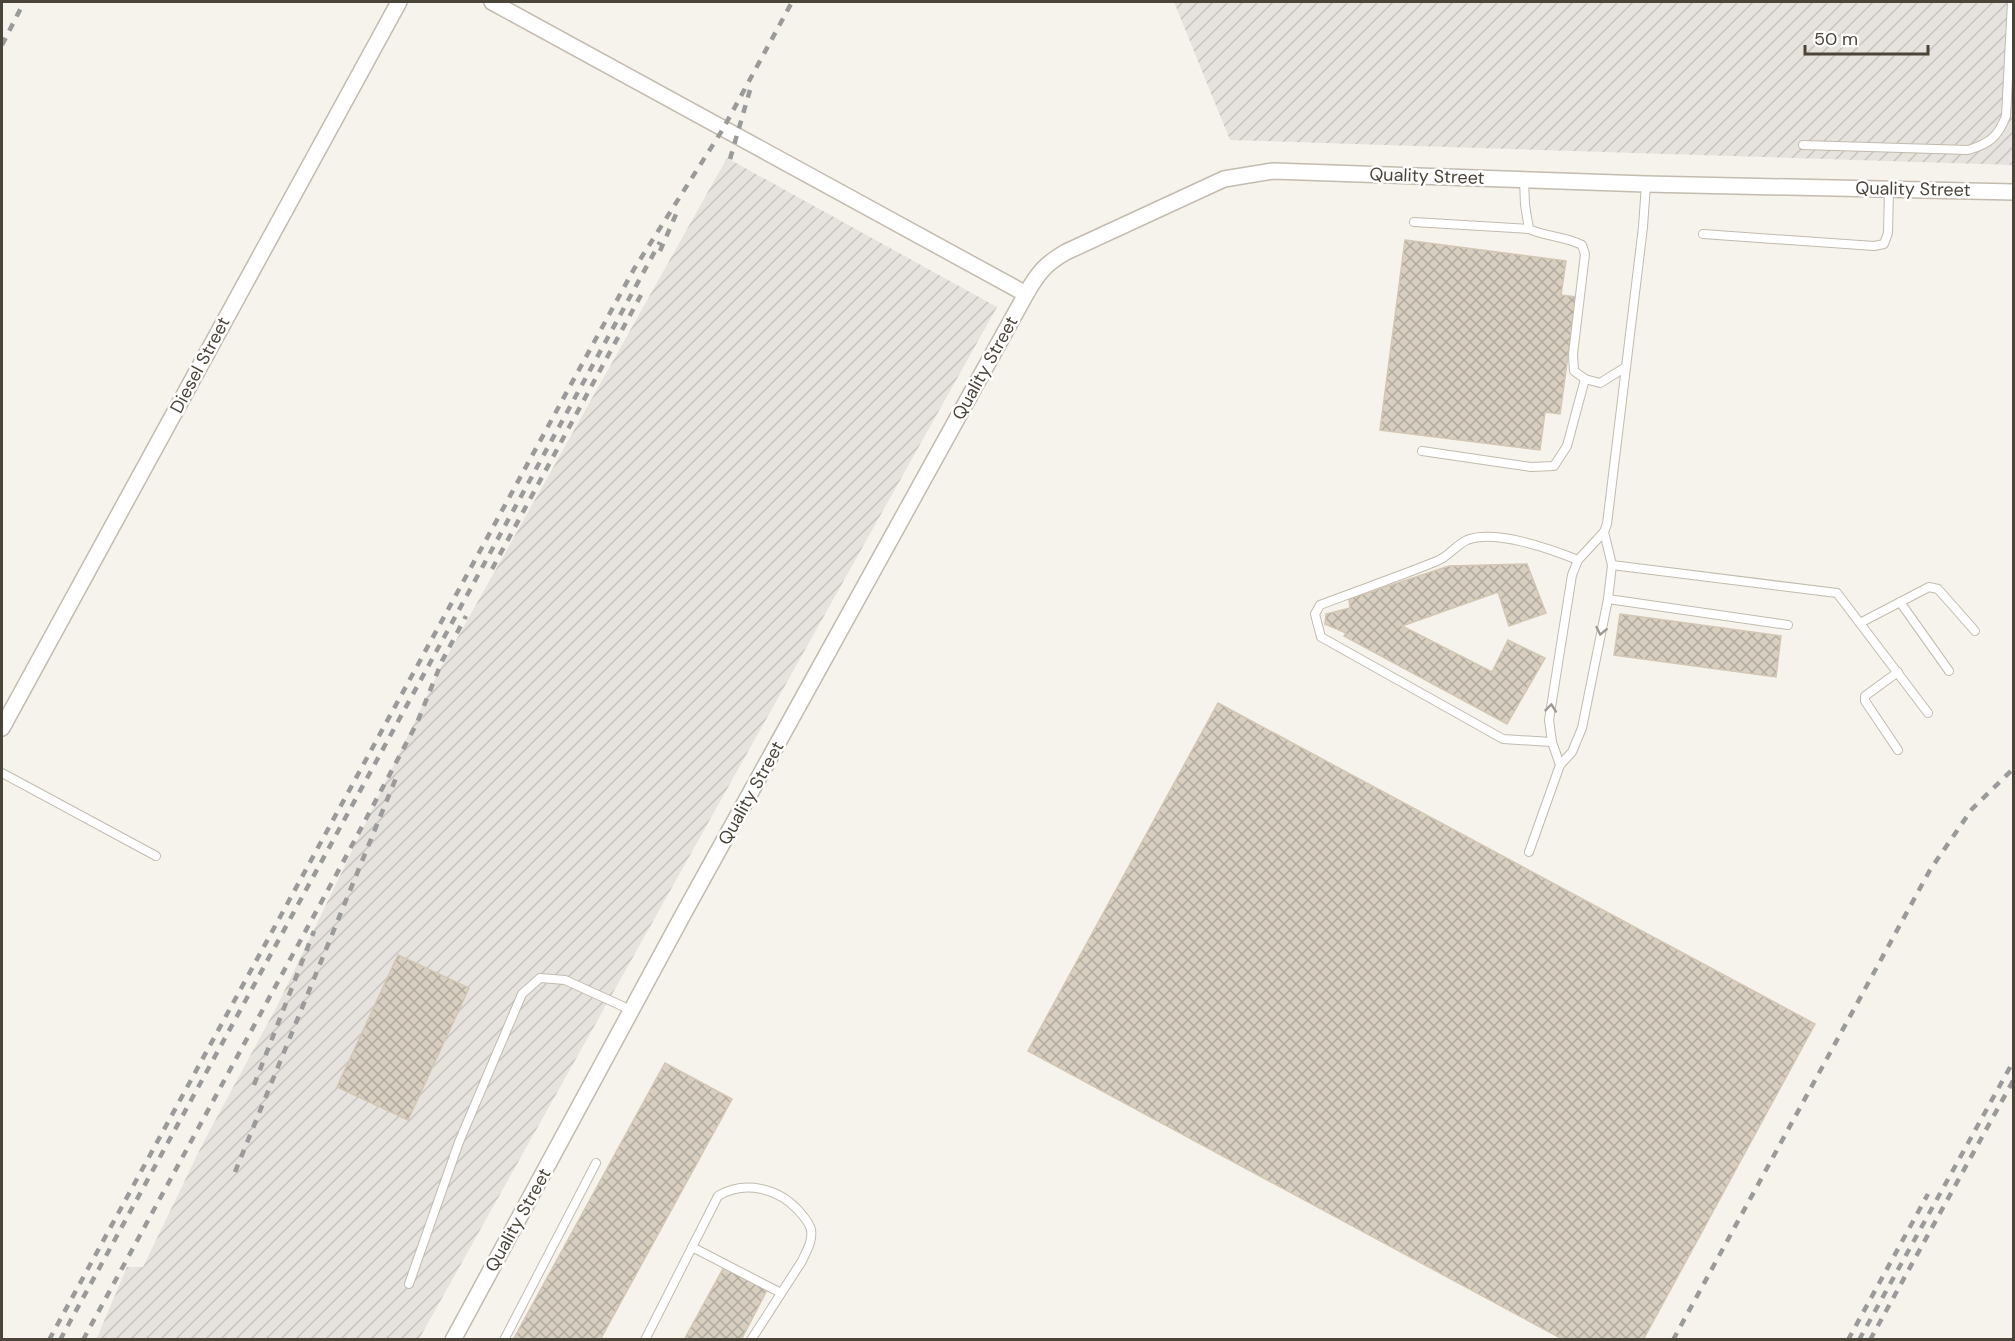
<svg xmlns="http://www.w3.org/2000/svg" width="2015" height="1341" font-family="'DM Sans',sans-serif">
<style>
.industrial{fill:url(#industrial-furrows)}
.building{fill:url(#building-cross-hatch);stroke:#d3c7b4;stroke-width:1.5}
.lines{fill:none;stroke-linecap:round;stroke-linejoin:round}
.lane-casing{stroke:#c2bbae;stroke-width:10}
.street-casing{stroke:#c2bbae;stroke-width:18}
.lane{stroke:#fff;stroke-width:8}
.street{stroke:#fff;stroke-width:15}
.rail{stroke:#9a9a9a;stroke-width:4.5;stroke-dasharray:8 8;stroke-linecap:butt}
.oneway{stroke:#9c9892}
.labels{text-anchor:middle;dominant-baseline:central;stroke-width:5;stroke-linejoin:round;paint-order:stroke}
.street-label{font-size:18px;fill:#4b4439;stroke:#fff}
</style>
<defs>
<pattern id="industrial-furrows" width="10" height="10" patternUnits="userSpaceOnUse" patternTransform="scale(1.5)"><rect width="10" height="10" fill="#e6e2dd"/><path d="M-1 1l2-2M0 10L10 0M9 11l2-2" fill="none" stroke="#c7c3be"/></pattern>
<pattern id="building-cross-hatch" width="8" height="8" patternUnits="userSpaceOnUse" patternTransform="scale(1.5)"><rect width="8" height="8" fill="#d8cfc1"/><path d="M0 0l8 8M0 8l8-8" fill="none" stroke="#b1aa9e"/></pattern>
</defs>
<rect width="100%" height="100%" fill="#f6f3ec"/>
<g class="industrial">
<path d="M 1174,2 L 2013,2 L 2013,165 L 1230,140 Z"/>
<path d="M 727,158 L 997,307 L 419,1339 L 96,1340 L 127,1267 L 143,1267 L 203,1143 L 276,1008 L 441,667 Z"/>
</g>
<g class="building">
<path d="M 1405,240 L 1566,261 L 1561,295 L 1576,297 L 1560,414 L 1545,412 L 1540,450 L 1380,430 Z"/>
<path d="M 1527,564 L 1546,613 L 1509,626 L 1498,592 L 1402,626 L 1492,672 L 1508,640 L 1545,658 L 1507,724 L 1344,636 L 1346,633 L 1325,624 L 1326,614 L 1350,608 L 1349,599 L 1449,566 Z"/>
<path d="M 1620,614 L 1781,636 L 1776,677 L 1614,655 Z"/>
<path d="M 1218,703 L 1815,1024 L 1643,1340 L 1564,1340 L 1028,1051 Z"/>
<path d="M 398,955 L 469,988 L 408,1120 L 337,1087 Z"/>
<path d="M 665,1063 L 732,1099 L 600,1340 L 513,1340 Z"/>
<path d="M 724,1267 L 767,1290 L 741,1340 L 684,1340 Z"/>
</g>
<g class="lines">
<g class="lane-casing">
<g id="lane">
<path d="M 1803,145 L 1968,150 C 1989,144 1998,137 2006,116 L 2012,2"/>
<path d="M 1524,179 L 1525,205 L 1529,229 C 1546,237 1565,236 1582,245 L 1585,254 L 1573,354 L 1574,371 L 1585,379 L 1600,383 L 1626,367"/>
<path d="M 1414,222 L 1529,229"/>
<path d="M 1703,234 L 1874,246 L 1884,244 L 1888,233 L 1889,188"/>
<path d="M 1422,451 L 1531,467 L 1554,466 L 1567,446 L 1585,379"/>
<path d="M 1612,565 L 1837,593 L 1928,713"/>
<path d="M 1608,599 L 1788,625"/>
<path d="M 1900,602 L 1949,671"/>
<path d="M 1860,623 L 1929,587 L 1938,589 L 1975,631"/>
<path d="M 1898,672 L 1865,696 L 1865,701 L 1898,750"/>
<path d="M 1552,742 L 1503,739 L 1321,637 L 1315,614 L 1320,605 C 1359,590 1398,577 1437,561 C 1448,557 1456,545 1467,540 C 1495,529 1551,549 1578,560"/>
<path d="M 1560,765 L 1552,742 L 1549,720 L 1572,575 L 1578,560 L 1604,532 L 1607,524 L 1643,227 L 1646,184"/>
<path d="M 2,773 L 156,856"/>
<path d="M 1529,852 L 1560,765 L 1572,752 L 1582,728 L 1608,599 L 1612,565 L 1604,532"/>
<path d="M 692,1247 L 781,1293"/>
<path d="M 409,1284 L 459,1142 L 522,994 L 540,978 L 565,980 L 631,1010"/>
<path d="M 504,1340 L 596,1163"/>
<path d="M 645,1340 L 718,1196 C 745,1180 778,1188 799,1211 C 803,1216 810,1223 811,1230 C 813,1241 806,1252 802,1261 L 751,1340"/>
</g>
</g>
<g class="street-casing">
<g id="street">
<path d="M 492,2 L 1026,294"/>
<path d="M 2,728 L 399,2"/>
<path d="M 453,1340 L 685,911 L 1026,294 C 1038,273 1045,264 1066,252 L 1224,179 L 1273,171 L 1646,184 L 2014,192"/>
</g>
</g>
<use href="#lane" class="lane"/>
<use href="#street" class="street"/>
<g class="rail">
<path d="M 2,3 L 2,2"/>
<path d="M 2,45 L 24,2"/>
<path d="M 730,159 L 750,90"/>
<path d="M 660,251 L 677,212"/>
<path d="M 492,569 L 641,295"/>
<path d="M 254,1085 L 314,931"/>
<path d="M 235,1172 L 396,778"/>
<path d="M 49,1340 L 634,269 L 723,129 L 792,2"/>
<path d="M 60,1340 L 660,242"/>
<path d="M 83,1340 L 342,864 L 417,723 L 442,661 L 466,616"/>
<path d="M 1673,1340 L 1930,870 L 1972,809 L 2014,768"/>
<path d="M 1848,1340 L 1928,1194"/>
<path d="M 1859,1340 L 2014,1060"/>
<path d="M 1870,1340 L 2014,1079"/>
</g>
</g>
<defs><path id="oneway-chevron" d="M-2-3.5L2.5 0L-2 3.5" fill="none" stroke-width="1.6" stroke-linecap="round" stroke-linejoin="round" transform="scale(1.5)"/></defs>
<g class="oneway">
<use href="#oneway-chevron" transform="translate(1601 631) rotate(102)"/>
<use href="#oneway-chevron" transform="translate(1551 708) rotate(-84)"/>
</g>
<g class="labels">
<g class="street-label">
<text transform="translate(1427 176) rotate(2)">Quality Street</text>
<text transform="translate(1913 189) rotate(1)">Quality Street</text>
<text transform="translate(200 365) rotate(-62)">Diesel Street</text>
<text transform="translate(985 368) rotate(-61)">Quality Street</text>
<text transform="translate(751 793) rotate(-61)">Quality Street</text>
<text transform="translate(518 1220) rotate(-61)">Quality Street</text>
</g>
</g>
<rect width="2015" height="1341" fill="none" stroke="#4b4439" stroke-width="6"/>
<path d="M1805 45v9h123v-9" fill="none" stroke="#4b4439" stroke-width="3"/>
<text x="1814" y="45" font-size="18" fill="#4b4439" stroke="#ffffff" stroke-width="4.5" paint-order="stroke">50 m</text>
</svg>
